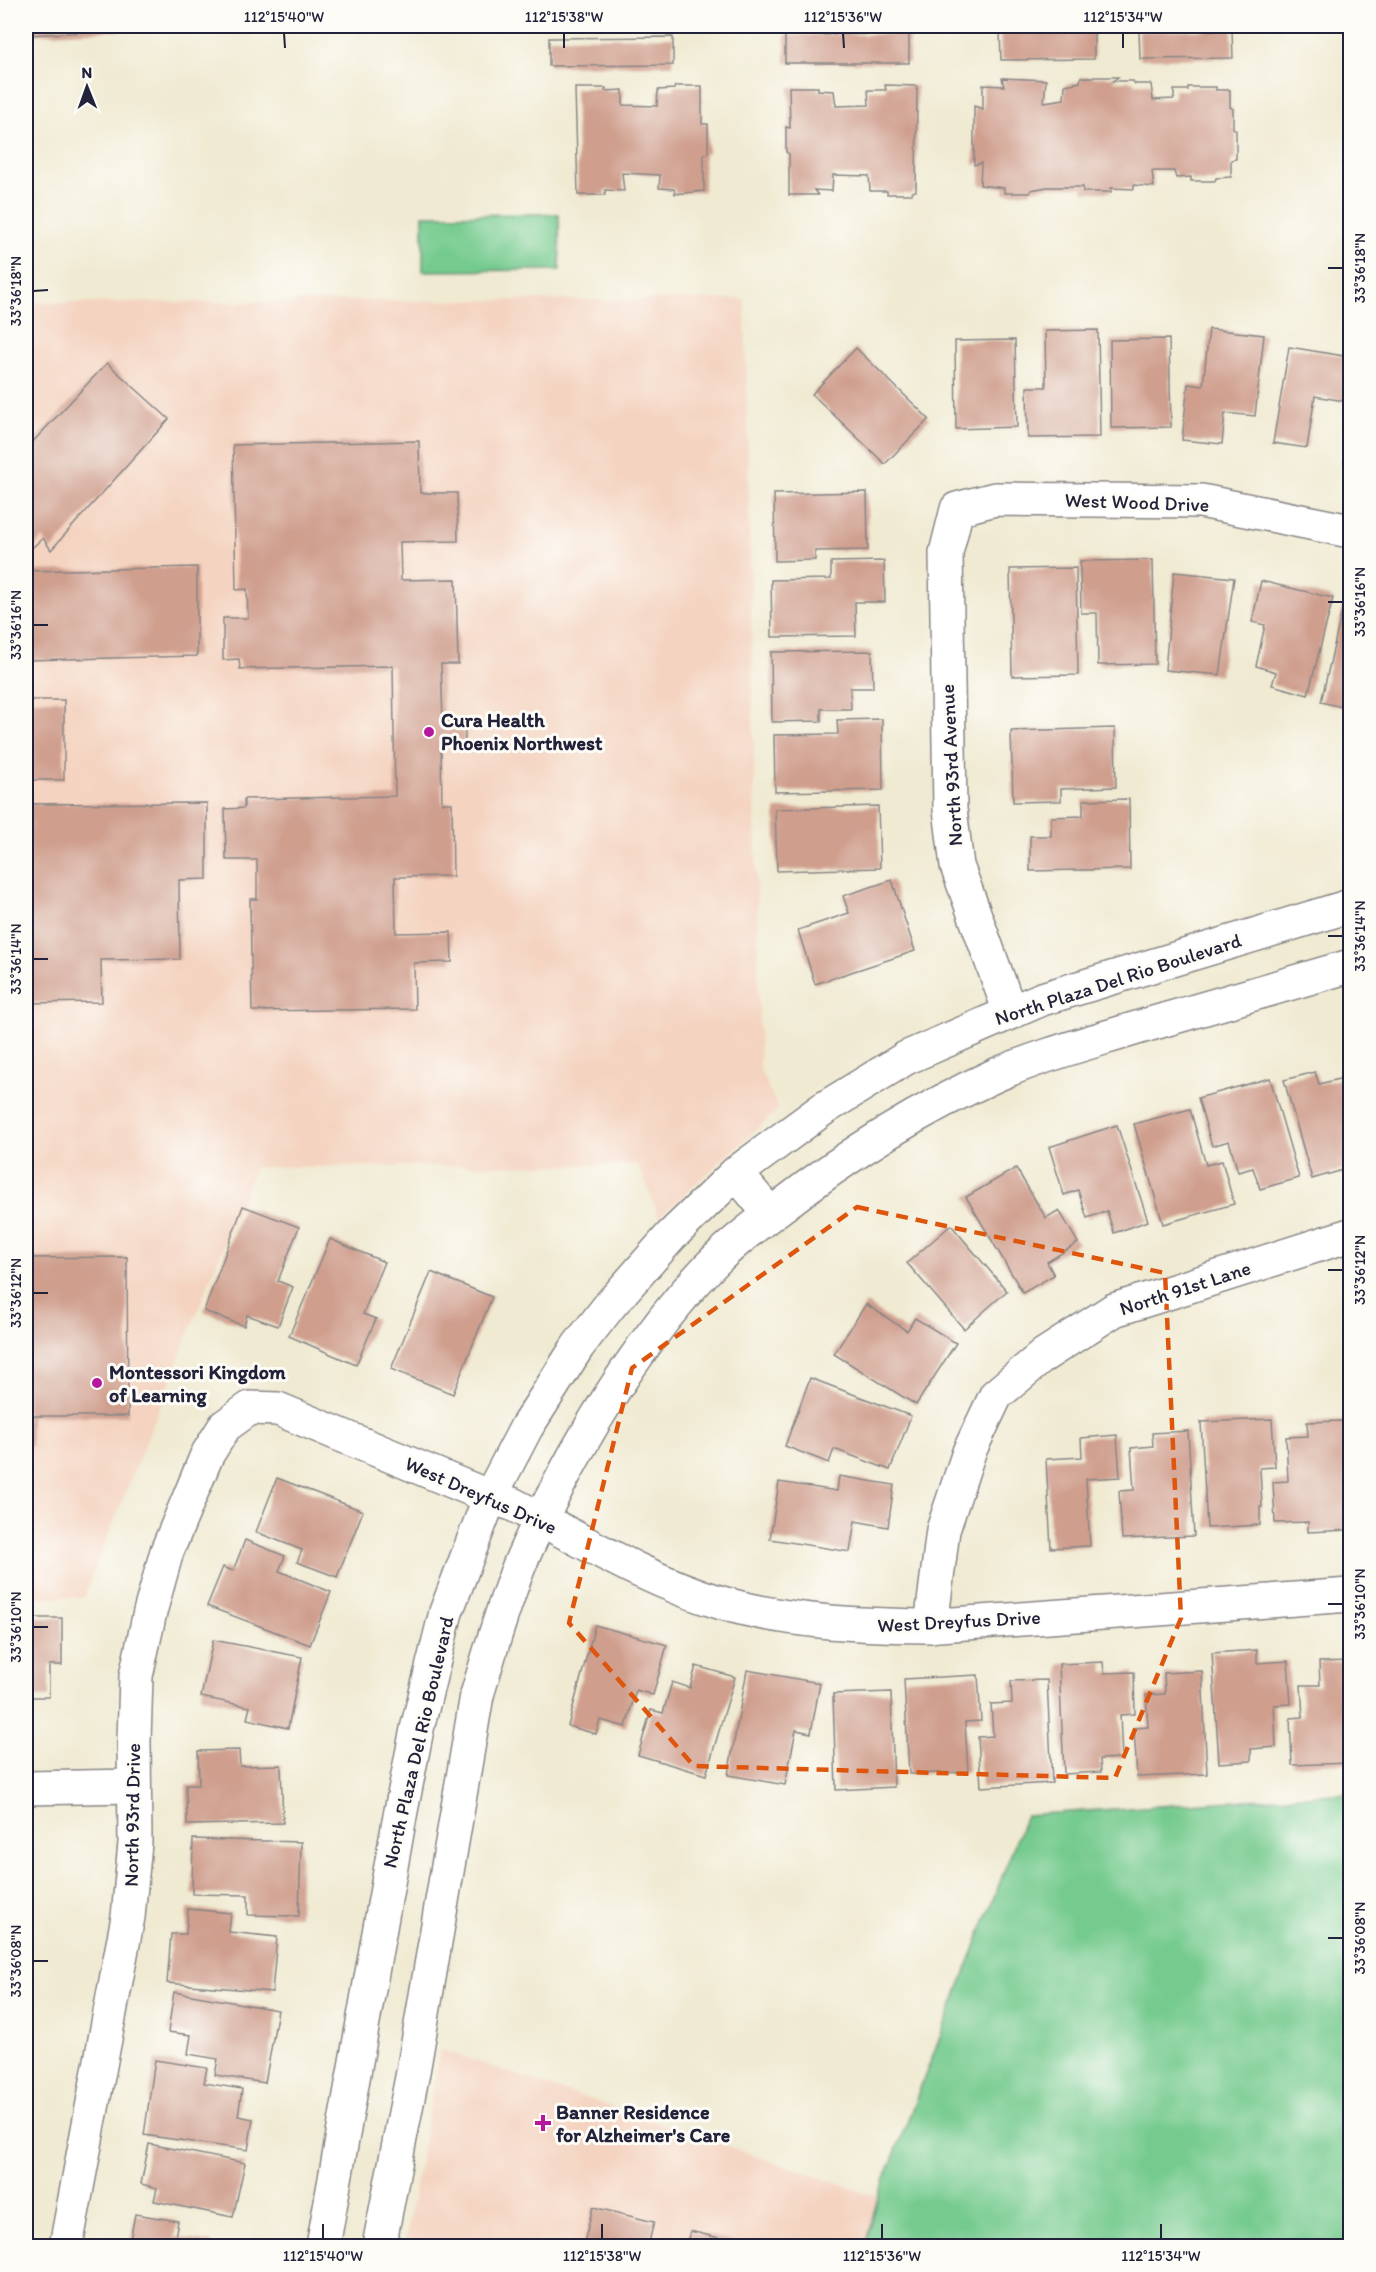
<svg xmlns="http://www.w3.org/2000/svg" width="1376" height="2272" font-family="Itim,sans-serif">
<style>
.built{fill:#f4d3c0}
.green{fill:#75ca8e;stroke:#4c7664;stroke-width:1.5}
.building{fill:#cf9e8d}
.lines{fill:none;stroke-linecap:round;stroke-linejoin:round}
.minor-casing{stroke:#898686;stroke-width:36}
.tertiary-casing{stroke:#898686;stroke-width:36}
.minor{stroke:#fff;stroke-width:33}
.tertiary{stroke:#fff;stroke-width:33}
.marked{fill:none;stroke:#de560e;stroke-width:4.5;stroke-dasharray:12 8;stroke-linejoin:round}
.ticks{fill:none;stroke:#22223b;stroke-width:2}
.poi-dot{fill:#b5179e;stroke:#fdfcf7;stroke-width:2}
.labels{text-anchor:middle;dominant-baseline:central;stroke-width:6;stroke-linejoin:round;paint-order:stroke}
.street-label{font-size:20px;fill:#22223b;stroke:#fdfcf7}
.poi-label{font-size:20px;font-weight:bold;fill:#22223b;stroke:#fdfcf7;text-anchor:start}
.neatline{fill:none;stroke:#22223b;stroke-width:2}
.ticks-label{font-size:15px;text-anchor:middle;fill:#22223b}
</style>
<rect width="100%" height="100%" fill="#fdfcf7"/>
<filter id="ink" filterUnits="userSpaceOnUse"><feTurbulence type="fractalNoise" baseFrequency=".0167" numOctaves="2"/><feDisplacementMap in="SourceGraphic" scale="12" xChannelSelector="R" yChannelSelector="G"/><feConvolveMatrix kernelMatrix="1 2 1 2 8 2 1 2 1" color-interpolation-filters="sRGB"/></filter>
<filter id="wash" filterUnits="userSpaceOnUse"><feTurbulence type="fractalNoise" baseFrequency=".008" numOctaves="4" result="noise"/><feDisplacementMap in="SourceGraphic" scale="24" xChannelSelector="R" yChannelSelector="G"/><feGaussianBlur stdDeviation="1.35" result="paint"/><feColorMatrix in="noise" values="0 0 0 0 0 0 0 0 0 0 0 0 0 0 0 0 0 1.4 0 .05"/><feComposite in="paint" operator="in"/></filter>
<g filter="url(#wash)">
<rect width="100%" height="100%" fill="#f0ead2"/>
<g class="built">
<path d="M 745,299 L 760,1070 L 779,1109 L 659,1217 L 638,1165 L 255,1167 L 84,1597 L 26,1598 L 26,303 Z"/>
<path d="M 440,2049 L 878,2197 L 865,2246 L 404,2246 Z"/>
</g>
<g class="green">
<path d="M 559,214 L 560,270 L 423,271 L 423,215 Z"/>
<path d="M 1350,1793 L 1350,2246 L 865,2246 L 878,2197 L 1026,1815 Z"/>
</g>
<g id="blocks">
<g class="building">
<path d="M 26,26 L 193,26 L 193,27 L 26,35 Z"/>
<path d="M 1232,30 L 1233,58 L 1140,59 L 1139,31 Z"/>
<path d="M 1000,32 L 1094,32 L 1094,59 L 1001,60 Z"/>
<path d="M 909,34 L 909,63 L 785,63 L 785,35 Z"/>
<path d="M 673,37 L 673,65 L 549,66 L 549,38 Z"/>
<path d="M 1081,77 L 1118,77 L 1113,81 L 1133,81 L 1135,84 L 1151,84 L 1153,100 L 1174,99 L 1174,90 L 1188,90 L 1188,87 L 1216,87 L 1216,90 L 1230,90 L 1230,107 L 1233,109 L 1233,128 L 1236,130 L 1236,159 L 1231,160 L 1231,177 L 1216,178 L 1215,181 L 1191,181 L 1191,177 L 1176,178 L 1174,171 L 1152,171 L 1154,187 L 1134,185 L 1134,189 L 1111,188 L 1111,192 L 1083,192 L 1083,187 L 1047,187 L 1031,190 L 1030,193 L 1004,193 L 1004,188 L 980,185 L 981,163 L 974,165 L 974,106 L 983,109 L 983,85 L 1004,86 L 1002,78 L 1046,80 L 1044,102 L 1064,99 L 1065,85 L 1080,82 Z"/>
<path d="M 885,85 L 917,86 L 916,191 L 912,192 L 912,194 L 887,194 L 887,191 L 870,191 L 869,176 L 833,175 L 832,191 L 814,190 L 818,195 L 789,195 L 789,154 L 786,152 L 786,127 L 790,128 L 789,87 L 818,87 L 818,90 L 834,91 L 836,106 L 869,105 L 868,90 L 886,90 Z"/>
<path d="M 675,86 L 702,86 L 702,124 L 708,124 L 708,153 L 704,154 L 704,191 L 675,194 L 674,189 L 659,188 L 660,175 L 622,173 L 624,191 L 605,190 L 605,195 L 578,195 L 575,88 L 606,88 L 605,91 L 623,90 L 623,105 L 657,106 L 658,90 L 674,89 Z"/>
<path d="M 1209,329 L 1264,335 L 1255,416 L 1225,413 L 1222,444 L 1182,440 L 1188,384 L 1203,386 Z"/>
<path d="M 1098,330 L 1100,437 L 1028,438 L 1027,387 L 1046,387 L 1045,331 Z"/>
<path d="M 1169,339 L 1171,427 L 1111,428 L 1110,340 Z"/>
<path d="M 1015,340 L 1017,427 L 956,429 L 955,341 Z"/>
<path d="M 1289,347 L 1350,357 L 1350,402 L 1315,396 L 1307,448 L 1273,443 Z"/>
<path d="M 856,348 L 929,419 L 885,464 L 812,394 Z"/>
<path d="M 107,363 L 169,419 L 51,550 L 43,538 L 26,553 L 26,449 Z"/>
<path d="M 1350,437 L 1350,464 L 1344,463 Z"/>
<path d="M 419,441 L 420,493 L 457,493 L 458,541 L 400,542 L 401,580 L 456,579 L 458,664 L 441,664 L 443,720 L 465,719 L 465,744 L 441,745 L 442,803 L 452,803 L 453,876 L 395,877 L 396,933 L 451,932 L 452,962 L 414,963 L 415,1009 L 252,1011 L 250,899 L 257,899 L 257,860 L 226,860 L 225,809 L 244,808 L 244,799 L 395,796 L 393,666 L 240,669 L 239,659 L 223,660 L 223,618 L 248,618 L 247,589 L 236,590 L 233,445 Z"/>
<path d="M 867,492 L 868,550 L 815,551 L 815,560 L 775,561 L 774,494 Z"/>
<path d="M 1153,560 L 1155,664 L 1098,665 L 1097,613 L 1081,613 L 1080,561 Z"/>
<path d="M 884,561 L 885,602 L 855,602 L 856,636 L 772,637 L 771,580 L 831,579 L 831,562 Z"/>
<path d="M 197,567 L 197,656 L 26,660 L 26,571 Z"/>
<path d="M 1076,568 L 1078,675 L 1012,676 L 1010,569 Z"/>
<path d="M 1174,572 L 1234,578 L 1220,675 L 1165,670 Z"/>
<path d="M 1261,581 L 1333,598 L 1308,695 L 1272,685 L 1276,672 L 1256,666 L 1265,625 L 1252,622 Z"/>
<path d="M 1344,602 L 1350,604 L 1350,709 L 1321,702 Z"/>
<path d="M 872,651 L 873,688 L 850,688 L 851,709 L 821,709 L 821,721 L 772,722 L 771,652 Z"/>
<rect x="26" y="700" width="38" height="80"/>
<path d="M 882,719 L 883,790 L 775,792 L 774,735 L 838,734 L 837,720 Z"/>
<path d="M 1115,728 L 1116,787 L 1061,789 L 1061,801 L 1013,802 L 1011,731 Z"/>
<path d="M 1129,799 L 1130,869 L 1030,871 L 1030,836 L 1051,836 L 1051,817 L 1083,816 L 1083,800 Z"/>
<path d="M 207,803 L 207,879 L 179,880 L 180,959 L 101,960 L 102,1002 L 26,1003 L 26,804 Z"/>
<path d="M 878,806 L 880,868 L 777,871 L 775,809 Z"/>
<path d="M 892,880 L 915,951 L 815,984 L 798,930 L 849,913 L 843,896 Z"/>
<path d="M 1315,1072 L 1319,1084 L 1343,1078 L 1350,1105 L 1350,1168 L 1312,1179 L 1284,1080 Z"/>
<path d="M 1270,1078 L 1299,1178 L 1260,1189 L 1253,1168 L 1238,1172 L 1229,1141 L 1212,1146 L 1198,1098 Z"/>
<path d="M 1190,1109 L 1206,1165 L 1222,1161 L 1234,1204 L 1163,1224 L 1134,1124 Z"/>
<path d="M 1117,1125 L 1148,1221 L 1114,1233 L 1107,1211 L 1087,1218 L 1078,1190 L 1064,1195 L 1049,1147 Z"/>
<path d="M 1016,1168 L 1046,1218 L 1059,1210 L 1078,1243 L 1047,1262 L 1054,1275 L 1023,1293 L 966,1197 Z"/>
<path d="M 243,1206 L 299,1227 L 278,1281 L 293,1287 L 278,1326 L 247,1315 L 244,1326 L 204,1311 Z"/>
<path d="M 951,1225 L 1007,1291 L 964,1329 L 907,1263 Z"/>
<path d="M 330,1239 L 384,1262 L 363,1314 L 376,1319 L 356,1365 L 289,1336 Z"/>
<path d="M 127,1257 L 128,1416 L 31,1416 L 31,1446 L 26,1446 L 26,1258 Z"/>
<path d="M 431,1272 L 492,1297 L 453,1394 L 391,1369 Z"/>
<path d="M 866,1304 L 907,1331 L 915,1318 L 956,1343 L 916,1405 L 834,1354 Z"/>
<path d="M 810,1378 L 911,1416 L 890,1470 L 834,1449 L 829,1463 L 785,1446 Z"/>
<path d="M 1272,1419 L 1275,1467 L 1260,1468 L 1262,1507 L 1260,1507 L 1260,1525 L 1207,1528 L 1201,1422 Z"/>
<path d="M 1344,1421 L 1348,1530 L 1308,1532 L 1308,1522 L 1275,1523 L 1273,1482 L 1288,1481 L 1286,1437 L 1308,1436 L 1307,1422 Z"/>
<path d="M 1188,1431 L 1194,1536 L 1122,1539 L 1119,1491 L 1134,1490 L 1131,1448 L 1153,1446 L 1152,1433 Z"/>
<path d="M 1117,1435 L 1120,1477 L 1086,1479 L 1090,1546 L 1051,1548 L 1046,1459 L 1082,1457 L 1081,1438 Z"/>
<path d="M 839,1476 L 894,1485 L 888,1527 L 855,1521 L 850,1552 L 770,1539 L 779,1482 L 837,1491 Z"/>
<path d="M 277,1478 L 363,1511 L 337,1577 L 297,1562 L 302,1550 L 256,1532 Z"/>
<path d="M 245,1540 L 285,1556 L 279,1571 L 331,1592 L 310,1645 L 207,1606 L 223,1567 L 233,1571 Z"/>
<path d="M 26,1618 L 62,1618 L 62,1665 L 49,1665 L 49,1697 L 30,1697 L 30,1720 L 26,1720 Z"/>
<path d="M 595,1625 L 667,1645 L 653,1695 L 636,1690 L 626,1727 L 600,1720 L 596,1734 L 568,1726 Z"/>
<path d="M 213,1640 L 302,1657 L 288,1728 L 247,1719 L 250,1707 L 201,1697 Z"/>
<path d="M 1257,1650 L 1257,1663 L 1288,1661 L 1291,1704 L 1274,1705 L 1276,1747 L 1251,1749 L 1251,1761 L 1219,1763 L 1212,1653 Z"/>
<path d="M 1350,1661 L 1350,1763 L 1292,1765 L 1290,1718 L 1303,1717 L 1301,1685 L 1320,1685 L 1319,1662 Z"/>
<path d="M 1103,1662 L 1104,1673 L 1134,1672 L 1135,1714 L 1120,1715 L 1122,1758 L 1100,1759 L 1101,1772 L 1064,1774 L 1059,1664 Z"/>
<path d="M 696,1666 L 735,1677 L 706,1775 L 638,1755 L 651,1710 L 663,1713 L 672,1682 L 690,1688 Z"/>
<path d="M 747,1670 L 820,1683 L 811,1733 L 796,1730 L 785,1785 L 728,1775 Z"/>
<path d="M 1202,1671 L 1207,1774 L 1137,1777 L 1134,1728 L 1148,1727 L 1146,1695 L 1165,1694 L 1164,1673 Z"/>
<path d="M 978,1675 L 981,1721 L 965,1722 L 968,1772 L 909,1774 L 904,1679 Z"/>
<path d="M 1047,1680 L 1052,1783 L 981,1787 L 978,1737 L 993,1736 L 991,1704 L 1012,1703 L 1011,1681 Z"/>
<path d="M 891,1692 L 894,1787 L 836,1790 L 833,1694 Z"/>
<path d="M 239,1750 L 240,1766 L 281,1765 L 283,1823 L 187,1825 L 186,1785 L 199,1785 L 198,1751 Z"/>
<path d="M 193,1839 L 301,1842 L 299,1916 L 248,1915 L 248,1895 L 192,1894 Z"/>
<path d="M 188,1909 L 231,1913 L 229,1932 L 277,1937 L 272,1992 L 167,1983 L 171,1934 L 186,1934 Z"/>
<path d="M 174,1992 L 278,2010 L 265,2083 L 215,2075 L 218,2059 L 188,2054 L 191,2035 L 168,2032 Z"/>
<path d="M 155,2060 L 207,2068 L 204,2083 L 242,2089 L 238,2116 L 253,2119 L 248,2150 L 144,2135 Z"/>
<path d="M 149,2144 L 245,2163 L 233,2217 L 154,2201 L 157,2188 L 141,2184 Z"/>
<path d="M 593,2207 L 654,2222 L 648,2246 L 583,2246 Z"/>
<path d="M 135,2214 L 178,2221 L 175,2237 L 212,2243 L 212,2246 L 129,2246 Z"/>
<path d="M 690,2231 L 752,2246 L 686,2246 Z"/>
</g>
</g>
</g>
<g filter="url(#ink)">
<use href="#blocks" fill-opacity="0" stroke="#898686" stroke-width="1.5"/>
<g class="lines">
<g class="minor-casing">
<g id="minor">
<path d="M 1010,1012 L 957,866 L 950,809 L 946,553 L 957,509 L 995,499 L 1201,501 L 1350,531"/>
<path d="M 931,1626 L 943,1530 L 969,1452 L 996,1395 L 1044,1355 L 1114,1310 L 1350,1235"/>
<path d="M 26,1788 L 134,1786"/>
<path d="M 66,2246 L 128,1917 L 135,1843 L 134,1741 L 136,1676 L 150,1612 L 167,1551 L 207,1455 L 225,1426 L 250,1408 L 278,1409 L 490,1497 L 512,1504 C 580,1539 647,1581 722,1603 C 787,1622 857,1625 925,1626 L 1350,1595"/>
</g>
</g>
<g class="tertiary-casing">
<g id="tertiary">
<path d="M 736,1173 L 770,1214"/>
<path d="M 323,2246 L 400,1816 L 417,1729 L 446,1612 L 490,1497 L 526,1428 L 578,1346 L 610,1305 L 671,1236 L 736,1173 L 823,1109 L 906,1058 L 1042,999 L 1350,906"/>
<path d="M 379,2246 L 413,2072 L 477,1695 C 489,1655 501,1613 516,1574 C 527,1544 543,1515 558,1486 C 598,1410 646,1334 705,1271 C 727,1247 753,1227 779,1208 C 846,1156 918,1110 996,1075 C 1042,1055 1092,1042 1140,1027 C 1210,1006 1280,986 1350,966"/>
</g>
</g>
<use href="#minor" class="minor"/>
<use href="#tertiary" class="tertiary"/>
</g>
</g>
<path class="marked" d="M 857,1207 L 1165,1273 L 1181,1618 L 1115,1778 L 694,1766 L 569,1623 L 632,1368 Z"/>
<path class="ticks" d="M 284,33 L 285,48M 564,33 L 564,48M 843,33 L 844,48M 1123,33 L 1123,48M 1328,268 L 1343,268M 33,291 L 48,290M 1328,602 L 1343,602M 33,625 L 48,625M 1328,936 L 1343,936M 33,959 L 48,959M 1328,1270 L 1343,1270M 33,1293 L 48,1293M 1328,1604 L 1343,1604M 33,1627 L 48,1627M 1328,1938 L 1343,1938M 33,1961 L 48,1961M 323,2224 L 323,2239M 602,2224 L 602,2239M 882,2224 L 882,2239M 1161,2224 L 1161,2239"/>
<g class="poi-dot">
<circle cx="429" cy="732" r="6"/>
<circle cx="97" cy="1383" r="6"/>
<path d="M540 2114h6v6h6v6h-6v6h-6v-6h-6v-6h6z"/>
</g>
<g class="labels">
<g class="street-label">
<text transform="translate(1137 502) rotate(2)">West Wood Drive</text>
<text transform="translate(951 765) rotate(-93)">North 93rd Avenue</text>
<text transform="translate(1118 979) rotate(-18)">North Plaza Del Rio Boulevard</text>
<text transform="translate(1185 1288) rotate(-18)">North 91st Lane</text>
<text transform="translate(481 1495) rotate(24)">West Dreyfus Drive</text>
<text transform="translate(959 1621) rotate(-3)">West Dreyfus Drive</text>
<text transform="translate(418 1742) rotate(-77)">North Plaza Del Rio Boulevard</text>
<text transform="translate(132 1815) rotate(-89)">North 93rd Drive</text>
</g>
<g class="poi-label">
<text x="441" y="720">Cura Health<tspan x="441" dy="23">Phoenix Northwest</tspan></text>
<text x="109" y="1372">Montessori Kingdom<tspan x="109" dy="23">of Learning</tspan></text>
<text x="556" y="2112">Banner Residence<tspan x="556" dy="23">for Alzheimer's Care</tspan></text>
</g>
</g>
<rect width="1376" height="2272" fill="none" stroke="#fdfcf7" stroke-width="66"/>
<g transform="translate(87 87) rotate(359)" stroke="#fdfcf7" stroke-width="4.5" paint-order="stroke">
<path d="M0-4.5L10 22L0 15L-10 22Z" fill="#22223b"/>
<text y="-9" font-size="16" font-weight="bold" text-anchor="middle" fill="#22223b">N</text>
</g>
<rect x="33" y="33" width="1310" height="2206" class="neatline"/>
<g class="ticks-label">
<text x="284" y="22">112°15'40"W</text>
<text x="564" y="22">112°15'38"W</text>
<text x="843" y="22">112°15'36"W</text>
<text x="1123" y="22">112°15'34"W</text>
<text transform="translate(1360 268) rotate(-90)" y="5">33°36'18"N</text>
<text transform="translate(16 291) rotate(-90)" y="5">33°36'18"N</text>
<text transform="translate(1360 602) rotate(-90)" y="5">33°36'16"N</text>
<text transform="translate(16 625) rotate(-90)" y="5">33°36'16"N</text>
<text transform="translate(1360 936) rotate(-90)" y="5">33°36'14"N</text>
<text transform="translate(16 959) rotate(-90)" y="5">33°36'14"N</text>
<text transform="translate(1360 1270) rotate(-90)" y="5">33°36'12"N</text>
<text transform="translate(16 1293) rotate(-90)" y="5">33°36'12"N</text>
<text transform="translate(1360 1604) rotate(-90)" y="5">33°36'10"N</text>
<text transform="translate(16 1627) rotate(-90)" y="5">33°36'10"N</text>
<text transform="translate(1360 1938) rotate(-90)" y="5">33°36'08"N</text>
<text transform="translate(16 1961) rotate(-90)" y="5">33°36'08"N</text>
<text x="323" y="2261">112°15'40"W</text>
<text x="602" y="2261">112°15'38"W</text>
<text x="882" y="2261">112°15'36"W</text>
<text x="1161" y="2261">112°15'34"W</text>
</g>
</svg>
